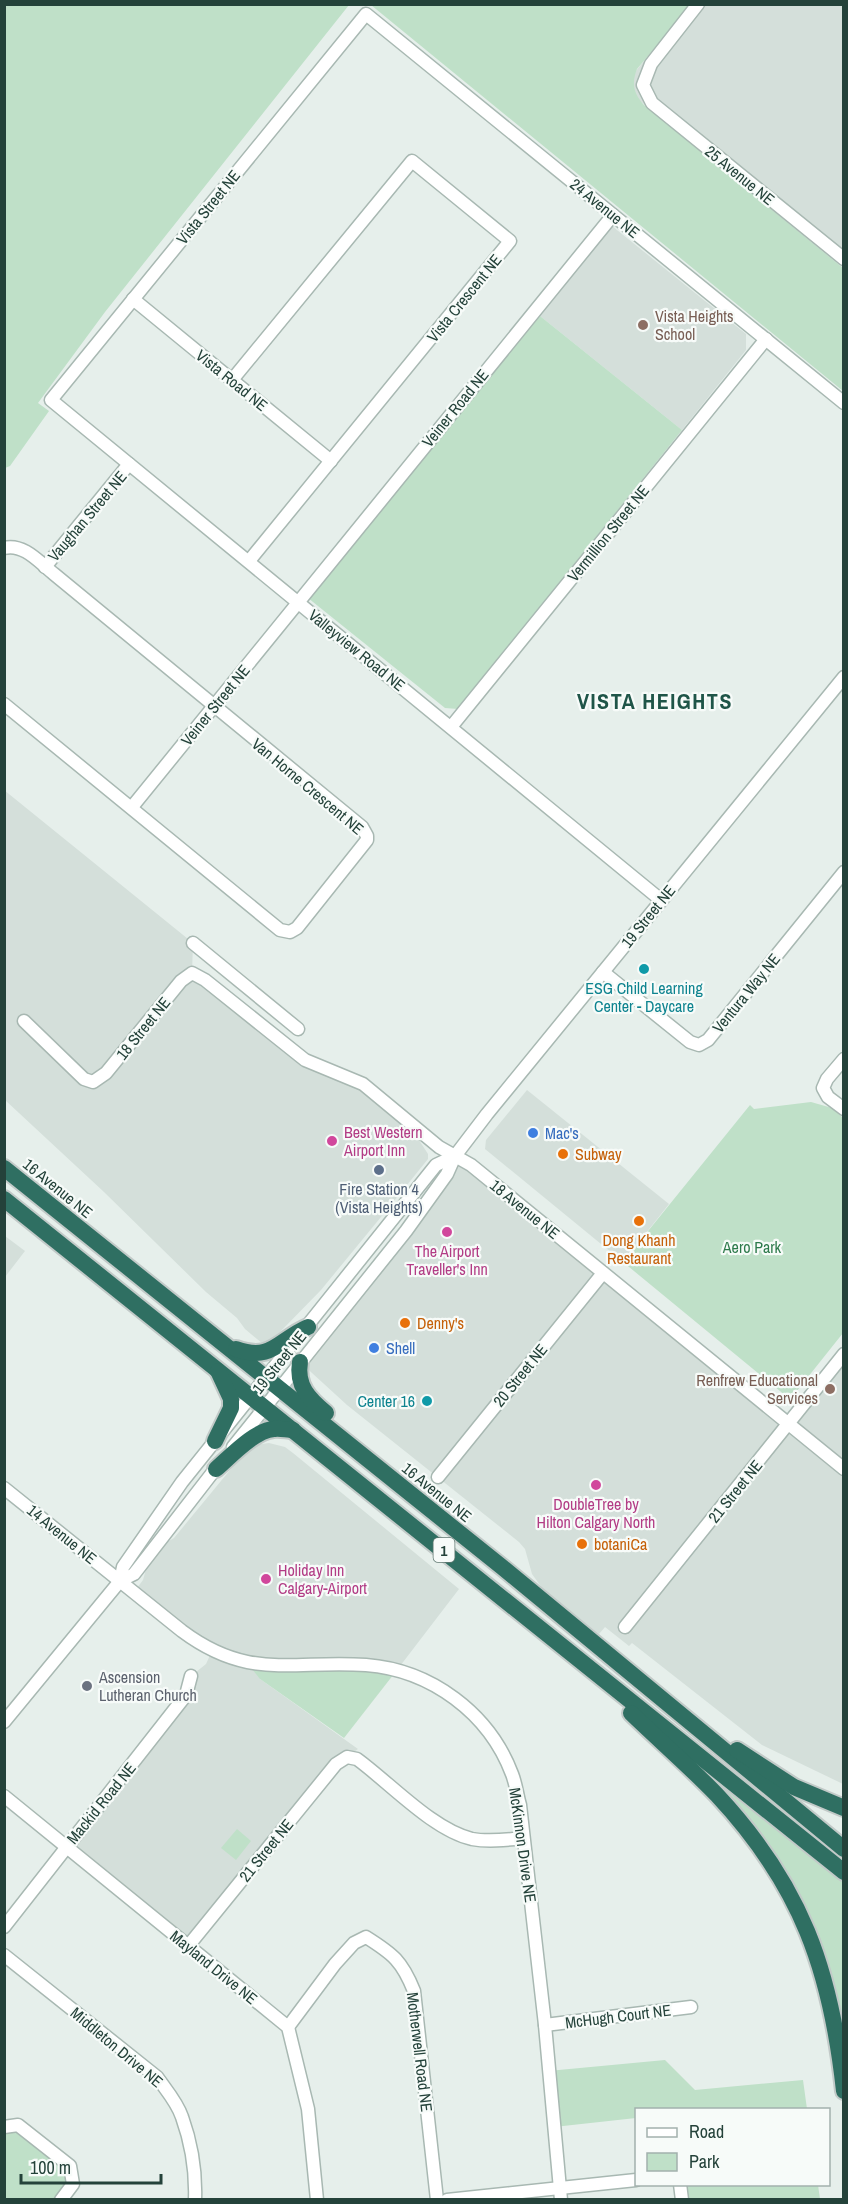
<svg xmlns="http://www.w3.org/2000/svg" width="848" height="2204" font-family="'Archivo Narrow',sans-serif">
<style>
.built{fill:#d4dfda}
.green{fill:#bfe0c8}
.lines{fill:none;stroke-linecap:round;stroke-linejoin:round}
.minor-casing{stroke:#a8b8b2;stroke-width:15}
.highway-casing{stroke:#c2cac8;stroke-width:20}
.minor{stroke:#fff;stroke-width:12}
.highway{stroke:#2f6f62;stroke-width:16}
.education-dot{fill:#8d6e63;stroke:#f7fbf9;stroke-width:2}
.culture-dot{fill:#0f9aa8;stroke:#f7fbf9;stroke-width:2}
.shop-dot{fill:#3f7fe0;stroke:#f7fbf9;stroke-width:2}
.hotel-dot{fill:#d1479c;stroke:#f7fbf9;stroke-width:2}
.food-dot{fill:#e8710a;stroke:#f7fbf9;stroke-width:2}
.service-dot{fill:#5c6f8a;stroke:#f7fbf9;stroke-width:2}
.worship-dot{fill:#6b7280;stroke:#f7fbf9;stroke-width:2}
.labels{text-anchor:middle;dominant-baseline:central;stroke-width:4.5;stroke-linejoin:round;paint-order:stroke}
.shield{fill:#f7fbf9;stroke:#637a73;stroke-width:1.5}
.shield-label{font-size:15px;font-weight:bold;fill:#24423a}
.street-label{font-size:16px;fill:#24423a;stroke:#f7fbf9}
.education-label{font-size:16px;fill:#785e54;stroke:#f7fbf9;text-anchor:start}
.culture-label{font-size:16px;fill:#0d838f;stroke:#f7fbf9}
.hotel-label{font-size:16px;fill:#b23c85;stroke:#f7fbf9;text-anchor:start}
.shop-label{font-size:16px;fill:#366cbe;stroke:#f7fbf9;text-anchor:start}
.food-label{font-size:16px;fill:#c56008;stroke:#f7fbf9;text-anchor:start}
.service-label{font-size:16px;fill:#4e5e75;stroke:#f7fbf9}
.park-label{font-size:16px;fill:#2d7a4b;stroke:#f7fbf9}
.worship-label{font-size:16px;fill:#5b616d;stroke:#f7fbf9;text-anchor:start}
.district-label{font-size:22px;font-weight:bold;letter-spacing:1.5px;fill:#1f5548;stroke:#f7fbf9}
</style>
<rect width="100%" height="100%" fill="#e6efeb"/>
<g class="built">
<path d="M 689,5 L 843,5 L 843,268 L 623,87 Z"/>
<path d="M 612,226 L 746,334 L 746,350 L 682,430 L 540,316 Z"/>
<path d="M 4,790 L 193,943 L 192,973 L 285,1045 L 363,1084 L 406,1120 L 428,1154 L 428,1159 L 407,1185 L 405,1184 L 402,1187 L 404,1189 L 321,1290 L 280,1332 L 267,1342 L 263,1344 L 245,1329 L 237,1318 L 206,1292 L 104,1192 L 5,1100 Z"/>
<path d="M 527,1090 L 669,1204 L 623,1262 L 485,1149 L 486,1140 Z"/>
<path d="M 455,1156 L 788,1424 L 843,1354 L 843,1784 L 762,1745 L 632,1643 L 629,1646 L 605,1627 L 599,1634 L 542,1588 L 532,1574 L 525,1549 L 519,1542 L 347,1405 L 300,1362 Z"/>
<path d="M 5,1236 L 25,1251 L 5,1277 Z"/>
<path d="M 269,1443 L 285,1447 L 293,1453 L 459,1589 L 397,1670 L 260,1679 L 358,1749 L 347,1757 L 189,1945 L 66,1846 L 175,1709 L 191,1676 L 206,1664 L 212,1651 L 134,1592 L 143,1580 L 146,1569 L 167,1542 L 174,1538 L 244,1453 L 254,1445 Z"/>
</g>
<g class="green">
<path d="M 4,5 L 349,5 L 105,312 L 38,403 L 49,411 L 10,466 L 5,468 Z"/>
<path d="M 371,5 L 691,5 L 637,69 C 631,84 634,94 644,105 L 843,268 L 843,391 Z"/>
<path d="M 540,316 L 682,430 L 458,709 L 445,708 L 308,598 Z"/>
<path d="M 811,1102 L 832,1108 L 843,1118 L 843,1333 L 796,1392 L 786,1396 L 623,1262 L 750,1105 L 754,1109 Z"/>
<path d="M 247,1663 L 397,1670 L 344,1738 L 260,1679 Z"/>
<path d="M 722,1787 L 843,1881 L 843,2050 L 830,1978 L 720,1790 Z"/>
<path d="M 237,1829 L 251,1841 L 236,1860 L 221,1848 Z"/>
<path d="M 665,2060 L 695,2090 L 803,2080 L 807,2109 L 636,2110 L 636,2118 L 554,2127 L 548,2071 Z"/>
<path d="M 18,2125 L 70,2166 L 73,2184 L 61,2199 L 5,2199 L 4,2127 Z"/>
<path d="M 680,2185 L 818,2185 L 820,2199 L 682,2199 Z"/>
</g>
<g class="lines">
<g class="minor-casing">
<g id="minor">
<path d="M 698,4 L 651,64 L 643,85 L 652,103 L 844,259"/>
<path d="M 133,299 L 331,461"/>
<path d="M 232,380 L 412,161 L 510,241 L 249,561"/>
<path d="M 4,548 C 24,543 40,563 54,574 L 362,827 L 367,836 L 367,840 L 297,928 L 290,932 L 280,930 L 4,704"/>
<path d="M 45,567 L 129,464"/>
<path d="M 451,727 L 766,339"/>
<path d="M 132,807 L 613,215"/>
<path d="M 661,900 L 51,400 L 366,14 L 844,403"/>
<path d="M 193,943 L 298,1029"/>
<path d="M 603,972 L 690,1042 L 699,1045 L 708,1040 L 844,872"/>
<path d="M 24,1021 L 84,1079 L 93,1082 L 106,1073 L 181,981 L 192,973 L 205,980 L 305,1060 L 363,1084 L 439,1147 L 471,1165 L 844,1469"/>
<path d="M 844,1059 L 827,1079 L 823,1088 L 828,1097 L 844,1109"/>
<path d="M 233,1447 L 406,1231 L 447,1174 L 455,1156 L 487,1114 L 844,677"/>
<path d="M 438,1477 L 603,1273"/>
<path d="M 4,1488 L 182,1631 C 249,1681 291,1660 366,1665 C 431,1670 489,1713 512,1774 C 516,1784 517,1795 520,1805 L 545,2025 L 561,2200"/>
<path d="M 120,1581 L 123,1567 L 182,1482 L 436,1165 L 455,1156"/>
<path d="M 625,1627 L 844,1354"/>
<path d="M 4,1722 L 120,1581 L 134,1574 L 220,1463"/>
<path d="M 4,1796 L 288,2027 L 308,2109 L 317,2200"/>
<path d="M 4,1927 L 186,1695 L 191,1676"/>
<path d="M 189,1945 L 336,1764 L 347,1757 L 357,1759 C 390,1783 433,1830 472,1839 C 488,1842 506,1840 523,1838"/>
<path d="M 4,1955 L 157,2077 C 166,2090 177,2102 182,2117 C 191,2142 196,2173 195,2200"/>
<path d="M 545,2025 L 691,2007"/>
<path d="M 288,2027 L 335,1964 L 354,1943 L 366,1937 C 393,1954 402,1961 414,1991 L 437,2200"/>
<path d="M 4,2127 L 18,2125 L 70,2166 L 73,2184 L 61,2200"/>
<path d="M 680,2184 L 682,2200"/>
<path d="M 447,2200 L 636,2180"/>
</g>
</g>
<g class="highway-casing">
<g id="highway">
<path d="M 4,1168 L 502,1567 L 844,1849"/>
<path d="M 4,1199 L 844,1872"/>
<path d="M 236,1349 C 272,1362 278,1340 308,1327"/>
<path d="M 300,1362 C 296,1386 309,1399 326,1413"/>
<path d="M 215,1441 L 231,1408 L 231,1399 L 218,1371"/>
<path d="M 216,1469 C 230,1457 255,1430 274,1429 C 280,1428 287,1430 293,1430"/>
<path d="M 631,1713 C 659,1740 689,1766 717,1795 C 801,1885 831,1970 844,2091"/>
<path d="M 737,1750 L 794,1787 L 844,1808"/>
</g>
</g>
<use href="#minor" class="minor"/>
<use href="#highway" class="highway"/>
</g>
<g class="education-dot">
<circle cx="643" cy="325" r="6"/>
<circle cx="830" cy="1389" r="6"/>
</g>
<g class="culture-dot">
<circle cx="644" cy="969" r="6"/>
<circle cx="427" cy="1401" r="6"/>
</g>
<g class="shop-dot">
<circle cx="533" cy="1133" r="6"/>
<circle cx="374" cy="1348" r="6"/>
</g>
<g class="hotel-dot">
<circle cx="332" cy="1141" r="6"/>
<circle cx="447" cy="1232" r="6"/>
<circle cx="596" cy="1485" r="6"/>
<circle cx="266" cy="1579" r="6"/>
</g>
<g class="food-dot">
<circle cx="563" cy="1154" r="6"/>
<circle cx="639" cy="1221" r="6"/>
<circle cx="405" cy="1323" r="6"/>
<circle cx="582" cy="1544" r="6"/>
</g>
<circle class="service-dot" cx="379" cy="1170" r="6"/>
<circle class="worship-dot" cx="87" cy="1686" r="6"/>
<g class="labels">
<rect class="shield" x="433.5" y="1538" width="21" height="24" rx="4.5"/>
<g class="shield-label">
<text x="444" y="1550">1</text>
</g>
<g class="street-label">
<text transform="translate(740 175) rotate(39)">25 Avenue NE</text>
<text transform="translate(208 207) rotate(-51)">Vista Street NE</text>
<text transform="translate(605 208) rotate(39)">24 Avenue NE</text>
<text transform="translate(464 298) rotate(-51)">Vista Crescent NE</text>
<text transform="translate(232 380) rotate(39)">Vista Road NE</text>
<text transform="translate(455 408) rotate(-51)">Veiner Road NE</text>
<text transform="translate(87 516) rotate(-50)">Vaughan Street NE</text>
<text transform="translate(608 533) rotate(-51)">Vermillion Street NE</text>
<text transform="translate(357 650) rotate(39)">Valleyview Road NE</text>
<text transform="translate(215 705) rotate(-51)">Veiner Street NE</text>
<text transform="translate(308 786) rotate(40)">Van Horne Crescent NE</text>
<text transform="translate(648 916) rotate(-51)">19 Street NE</text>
<text transform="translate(746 993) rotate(-51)">Ventura Way NE</text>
<text transform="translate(143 1028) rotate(-51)">18 Street NE</text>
<text transform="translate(58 1188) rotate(39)">16 Avenue NE</text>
<text transform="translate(525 1209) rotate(39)">18 Avenue NE</text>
<text transform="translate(279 1362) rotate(-51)">19 Street NE</text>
<text transform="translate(520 1375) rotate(-51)">20 Street NE</text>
<text transform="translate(735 1491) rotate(-51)">21 Street NE</text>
<text transform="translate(437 1492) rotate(39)">16 Avenue NE</text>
<text transform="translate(62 1534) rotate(39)">14 Avenue NE</text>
<text transform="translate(101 1803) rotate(-51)">Mackid Road NE</text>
<text transform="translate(523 1845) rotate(82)">McKinnon Drive NE</text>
<text transform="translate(266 1850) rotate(-51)">21 Street NE</text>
<text transform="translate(214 1967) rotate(39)">Mayland Drive NE</text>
<text transform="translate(618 2016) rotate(-7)">McHugh Court NE</text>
<text transform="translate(117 2047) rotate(40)">Middleton Drive NE</text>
<text transform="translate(420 2052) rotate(83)">Motherwell Road NE</text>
</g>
<g class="education-label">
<text x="655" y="316">Vista Heights<tspan x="655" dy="18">School</tspan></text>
<text x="818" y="1380" text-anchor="end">Renfrew Educational<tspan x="818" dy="18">Services</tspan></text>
</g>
<g class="culture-label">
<text x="644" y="988">ESG Child Learning<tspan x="644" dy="18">Center - Daycare</tspan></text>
<text x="415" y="1401" text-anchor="end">Center 16</text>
</g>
<g class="hotel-label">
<text x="344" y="1132">Best Western<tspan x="344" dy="18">Airport Inn</tspan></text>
<text x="447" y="1251" text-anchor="middle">The Airport<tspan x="447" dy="18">Traveller's Inn</tspan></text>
<text x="596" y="1504" text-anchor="middle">DoubleTree by<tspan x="596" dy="18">Hilton Calgary North</tspan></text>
<text x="278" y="1570">Holiday Inn<tspan x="278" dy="18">Calgary-Airport</tspan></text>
</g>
<g class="shop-label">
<text x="545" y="1133">Mac's</text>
<text x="386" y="1348">Shell</text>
</g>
<g class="food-label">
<text x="575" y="1154">Subway</text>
<text x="639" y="1240" text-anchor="middle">Dong Khanh<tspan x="639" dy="18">Restaurant</tspan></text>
<text x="417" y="1323">Denny's</text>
<text x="594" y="1544">botaniCa</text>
</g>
<g class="service-label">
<text x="379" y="1189">Fire Station 4<tspan x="379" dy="18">(Vista Heights)</tspan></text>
</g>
<g class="park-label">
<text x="752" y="1247">Aero Park</text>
</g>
<g class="worship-label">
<text x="99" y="1677">Ascension<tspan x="99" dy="18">Lutheran Church</tspan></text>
</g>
<g class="district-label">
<text x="655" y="701">VISTA HEIGHTS</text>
</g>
</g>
<rect width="848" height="2204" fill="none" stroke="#24423a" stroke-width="12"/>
<rect x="635" y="2108" width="195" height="78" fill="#f7fbf9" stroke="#a3b1ad" stroke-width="1.5"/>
<rect x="647" y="2128" width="30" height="9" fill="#ffffff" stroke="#a3b1ad" stroke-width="1.5"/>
<text x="689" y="2138" font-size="18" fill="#24423a">Road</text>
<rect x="647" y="2153" width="30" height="18" fill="#bfe0c8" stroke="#a3b1ad" stroke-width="1.5"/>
<text x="689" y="2168" font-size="18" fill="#24423a">Park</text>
<path d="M21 2174v9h140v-9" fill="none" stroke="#24423a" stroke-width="3"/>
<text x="30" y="2174" font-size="18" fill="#24423a" stroke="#f7fbf9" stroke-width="4.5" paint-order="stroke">100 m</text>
</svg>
